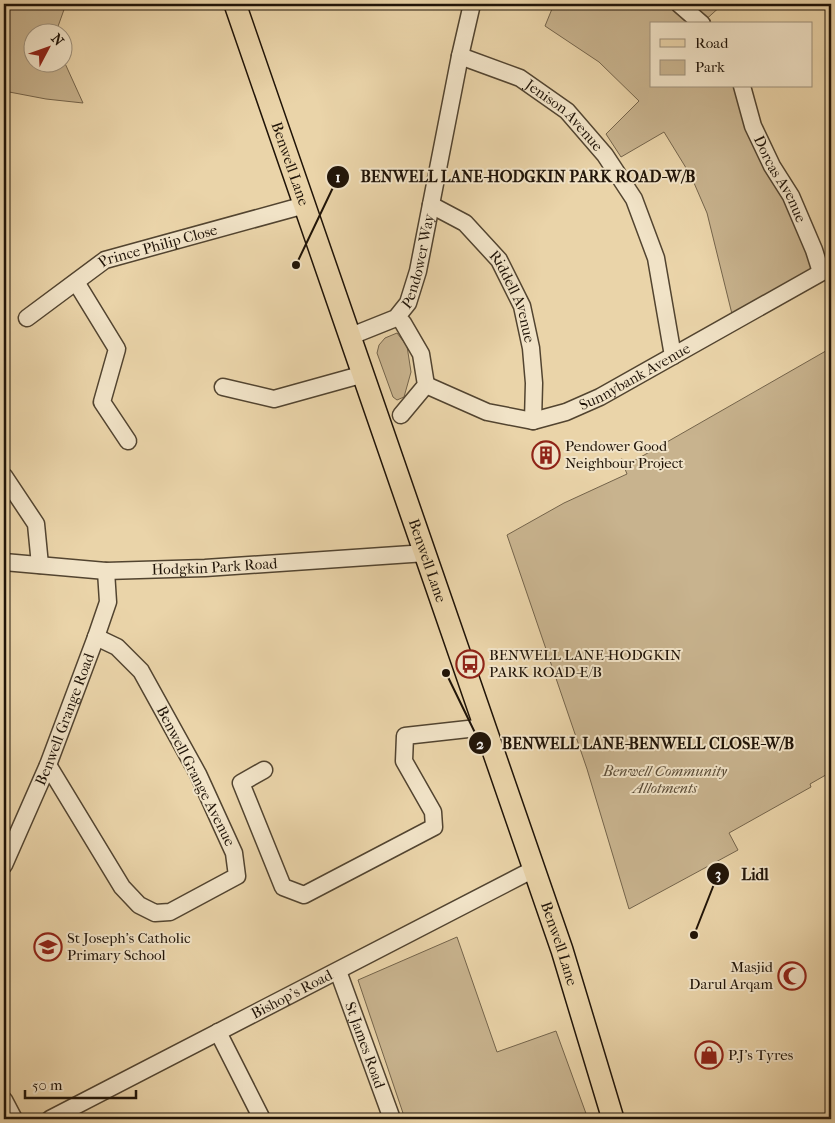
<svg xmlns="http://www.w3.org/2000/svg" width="835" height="1123" font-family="'IM FELL French Canon',serif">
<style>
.green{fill:#c8b38e;stroke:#74644b}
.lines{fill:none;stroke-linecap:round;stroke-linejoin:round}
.minor-casing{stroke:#524430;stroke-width:19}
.major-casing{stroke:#201408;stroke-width:24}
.minor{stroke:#f1e3c7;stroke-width:16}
.major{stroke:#ead4a9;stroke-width:21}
.labels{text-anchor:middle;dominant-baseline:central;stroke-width:4;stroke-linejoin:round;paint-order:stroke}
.street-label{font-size:15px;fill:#201408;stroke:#f1e3c7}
.poi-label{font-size:15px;fill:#201408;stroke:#f1e3c7;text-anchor:start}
.park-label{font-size:15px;font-style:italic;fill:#5b4c37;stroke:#f1e3c7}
.leader{fill:none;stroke:#201408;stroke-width:2}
.callout-dot{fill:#201408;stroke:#f1e3c7;stroke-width:2}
.mark-label{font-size:15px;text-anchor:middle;font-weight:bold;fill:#fff}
.callout-label{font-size:16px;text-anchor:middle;font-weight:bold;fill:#201408;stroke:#f1e3c7;stroke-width:4;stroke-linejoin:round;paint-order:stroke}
</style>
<rect width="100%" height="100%" fill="#ead4a9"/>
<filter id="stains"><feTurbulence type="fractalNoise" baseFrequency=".004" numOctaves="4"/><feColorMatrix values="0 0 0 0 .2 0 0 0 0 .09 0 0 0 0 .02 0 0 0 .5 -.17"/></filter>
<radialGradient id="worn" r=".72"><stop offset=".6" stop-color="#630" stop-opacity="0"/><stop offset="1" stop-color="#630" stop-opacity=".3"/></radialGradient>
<g class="green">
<path d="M 4,4 L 66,4 L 56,32 L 32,32 L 32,62 L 62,62 L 63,59 L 83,103 L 46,99 L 4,91 Z"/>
<path d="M 554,4 L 723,4 L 701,24 L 651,24 L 651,86 L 738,86 L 818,272 L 732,314 L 707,213 L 691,176 L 664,132 L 621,157 L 606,134 L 639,101 L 599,62 L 545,26 Z"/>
<path d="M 397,333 L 407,346 L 411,372 L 404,397 L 397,400 L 393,397 L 377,353 L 379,345 L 385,338 Z"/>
<path d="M 831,348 L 831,772 L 810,784 L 811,787 L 729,833 L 738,850 L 629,909 L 587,769 L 507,535 L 564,503 L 627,474 L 621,459 L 632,462 Z"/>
<path d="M 457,937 L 497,1052 L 556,1031 L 588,1119 L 405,1119 L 358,980 Z"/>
</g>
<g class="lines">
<g class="minor-casing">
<g id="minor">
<path d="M 679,4 L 702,24"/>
<path id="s1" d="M 460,56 L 520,78 L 567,111 L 605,155 L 634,199 L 656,258 L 673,356"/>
<path id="s2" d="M 742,86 L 753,126 L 772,166 L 791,196 L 814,250 L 821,272"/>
<path id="s3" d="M 431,205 L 465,223 L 499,260 L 522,306 L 531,348 L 534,383 L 533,421"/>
<path d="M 76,282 L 117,349 L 102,402 L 128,441"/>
<path id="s4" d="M 27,318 L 105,260 L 305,205"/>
<path id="s5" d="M 351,336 L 396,318 L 408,303 L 418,271 L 460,56 L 472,4"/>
<path id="s6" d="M 426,385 L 487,412 L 533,421 L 566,412 L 600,397 L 831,267"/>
<path d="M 223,387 L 274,399 L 364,374"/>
<path d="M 401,415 L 426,385 L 421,354 L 403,323"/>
<path d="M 4,476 L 36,524 L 40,565"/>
<path id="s7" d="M 4,562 L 106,571 L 205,568 L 426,553"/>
<path d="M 48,765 L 122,887 L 139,905 L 155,913 L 170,912 L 237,876 L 234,853 L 198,774 L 141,671 L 117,647 L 96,637"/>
<path d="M 264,770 L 241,783 L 283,887 L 304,895 L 434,827 L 433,812 L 404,761 L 405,736 L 486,727"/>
<path id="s8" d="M 4,865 L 48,765 L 96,637 L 108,602 L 106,571"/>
<path id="s9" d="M 338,971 L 392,1119"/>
<path d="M 218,1032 L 262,1119"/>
<path d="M 4,1100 L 14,1119"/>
<path id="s10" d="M 50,1119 L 534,869"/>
</g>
</g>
<g class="major-casing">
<g id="major">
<path id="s11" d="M 235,4 L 562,950 L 613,1119"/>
</g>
</g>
<use href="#minor" class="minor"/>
<use href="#major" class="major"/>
</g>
<defs>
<g id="building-ring" transform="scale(1.4375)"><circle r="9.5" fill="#f1e3c7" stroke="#8f2418" stroke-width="1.5"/><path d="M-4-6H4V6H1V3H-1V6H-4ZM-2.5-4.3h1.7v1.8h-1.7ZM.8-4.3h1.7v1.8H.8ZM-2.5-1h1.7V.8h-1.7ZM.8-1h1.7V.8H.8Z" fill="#8f2418"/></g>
<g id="bus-ring" transform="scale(1.4375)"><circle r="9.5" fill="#f1e3c7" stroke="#8f2418" stroke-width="1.5"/><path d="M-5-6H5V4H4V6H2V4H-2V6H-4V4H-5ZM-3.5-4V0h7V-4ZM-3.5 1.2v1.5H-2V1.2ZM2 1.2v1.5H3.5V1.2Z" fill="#8f2418"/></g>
<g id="school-ring" transform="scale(1.4375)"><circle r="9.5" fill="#f1e3c7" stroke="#8f2418" stroke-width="1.5"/><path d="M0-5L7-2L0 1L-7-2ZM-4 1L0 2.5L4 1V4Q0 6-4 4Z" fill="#8f2418"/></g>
<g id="mosque-ring" transform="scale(1.4375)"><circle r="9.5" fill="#f1e3c7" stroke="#8f2418" stroke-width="1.5"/><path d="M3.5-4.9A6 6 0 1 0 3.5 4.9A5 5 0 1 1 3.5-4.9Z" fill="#8f2418"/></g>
<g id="shop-ring" transform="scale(1.4375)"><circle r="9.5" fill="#f1e3c7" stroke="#8f2418" stroke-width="1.5"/><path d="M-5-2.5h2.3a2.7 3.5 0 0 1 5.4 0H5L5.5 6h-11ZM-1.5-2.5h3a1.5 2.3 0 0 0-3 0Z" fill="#8f2418"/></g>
</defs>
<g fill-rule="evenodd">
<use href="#building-ring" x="546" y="455"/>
<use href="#bus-ring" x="470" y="664"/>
<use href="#school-ring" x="48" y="947"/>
<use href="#mosque-ring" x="792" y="976"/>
<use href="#shop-ring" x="709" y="1055"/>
</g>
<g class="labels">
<g class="street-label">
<text stroke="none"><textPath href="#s1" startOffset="122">Jenison Avenue</textPath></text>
<text stroke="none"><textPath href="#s11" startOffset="169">Benwell Lane</textPath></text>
<text stroke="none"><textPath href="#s2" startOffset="101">Dorcas Avenue</textPath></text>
<text stroke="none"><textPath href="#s4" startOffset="152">Prince Philip Close</textPath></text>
<text stroke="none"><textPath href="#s5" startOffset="111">Pendower Way</textPath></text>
<text stroke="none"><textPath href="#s3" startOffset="128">Riddell Avenue</textPath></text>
<text stroke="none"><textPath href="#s6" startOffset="225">Sunnybank Avenue</textPath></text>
<text stroke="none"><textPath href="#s11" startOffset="589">Benwell Lane</textPath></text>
<text stroke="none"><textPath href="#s7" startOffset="211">Hodgkin Park Road</textPath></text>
<text stroke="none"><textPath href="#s8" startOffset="158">Benwell Grange Road</textPath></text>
<text transform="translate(196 776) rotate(63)">Benwell Grange Avenue</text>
<text stroke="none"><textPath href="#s11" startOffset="994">Benwell Lane</textPath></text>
<text stroke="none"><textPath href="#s10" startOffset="272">Bishop's Road</textPath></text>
<text stroke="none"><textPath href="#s9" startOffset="79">St James Road</textPath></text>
</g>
<g class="poi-label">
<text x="565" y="446">Pendower Good<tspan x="565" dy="17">Neighbour Project</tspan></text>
<text x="489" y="655">BENWELL LANE-HODGKIN<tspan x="489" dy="17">PARK ROAD-E/B</tspan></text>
<text x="67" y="938">St Joseph's Catholic<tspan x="67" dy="17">Primary School</tspan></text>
<text x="773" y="967" text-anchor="end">Masjid<tspan x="773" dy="17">Darul Arqam</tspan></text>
<text x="728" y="1055">P.J's Tyres</text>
</g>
<g class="park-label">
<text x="665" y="771">Benwell Community<tspan x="665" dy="17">Allotments</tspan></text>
</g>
</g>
<path class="leader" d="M296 265L338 177M446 673L480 743M694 935L718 874"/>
<g class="callout-dot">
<circle cx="296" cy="265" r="5"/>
<circle cx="446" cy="673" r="5"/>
<circle cx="694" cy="935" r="5"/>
<circle cx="338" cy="177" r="12"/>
<circle cx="480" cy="743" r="12"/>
<circle cx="718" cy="874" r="12"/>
</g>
<g class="mark-label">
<text x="338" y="182">1</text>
<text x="480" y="749">2</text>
<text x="718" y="879">3</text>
</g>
<g class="callout-label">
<text x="528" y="182">BENWELL LANE-HODGKIN PARK ROAD-W/B</text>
<text x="648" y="749">BENWELL LANE-BENWELL CLOSE-W/B</text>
<text x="755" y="880">Lidl</text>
</g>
<rect width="835" height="1123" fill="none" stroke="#ead4a9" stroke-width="20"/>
<rect x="5" y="5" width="825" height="1113" fill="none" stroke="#201408" stroke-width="2.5"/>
<rect x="10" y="10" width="815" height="1103" fill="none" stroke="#201408"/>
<rect x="650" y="22" width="162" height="65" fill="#f1e3c7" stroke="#9d907b"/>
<rect x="660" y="39" width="25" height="8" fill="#ead4a9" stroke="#9d907b"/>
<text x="695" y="48" font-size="15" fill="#201408">Road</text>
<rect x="660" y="60" width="25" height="15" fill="#c8b38e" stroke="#9d907b"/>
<text x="695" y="72" font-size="15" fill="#201408">Park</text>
<g transform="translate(48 48) rotate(49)"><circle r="24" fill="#f1e3c7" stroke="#9d907b"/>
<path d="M0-4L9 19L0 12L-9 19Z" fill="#8f2418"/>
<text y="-8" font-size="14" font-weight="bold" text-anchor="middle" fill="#201408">N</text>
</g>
<path d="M25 1090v8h111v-8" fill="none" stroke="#201408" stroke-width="2.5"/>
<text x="32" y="1090" font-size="15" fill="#201408" stroke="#f1e3c7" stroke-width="4" paint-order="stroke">50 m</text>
<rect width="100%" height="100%" filter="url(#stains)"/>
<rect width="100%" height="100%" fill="url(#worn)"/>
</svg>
